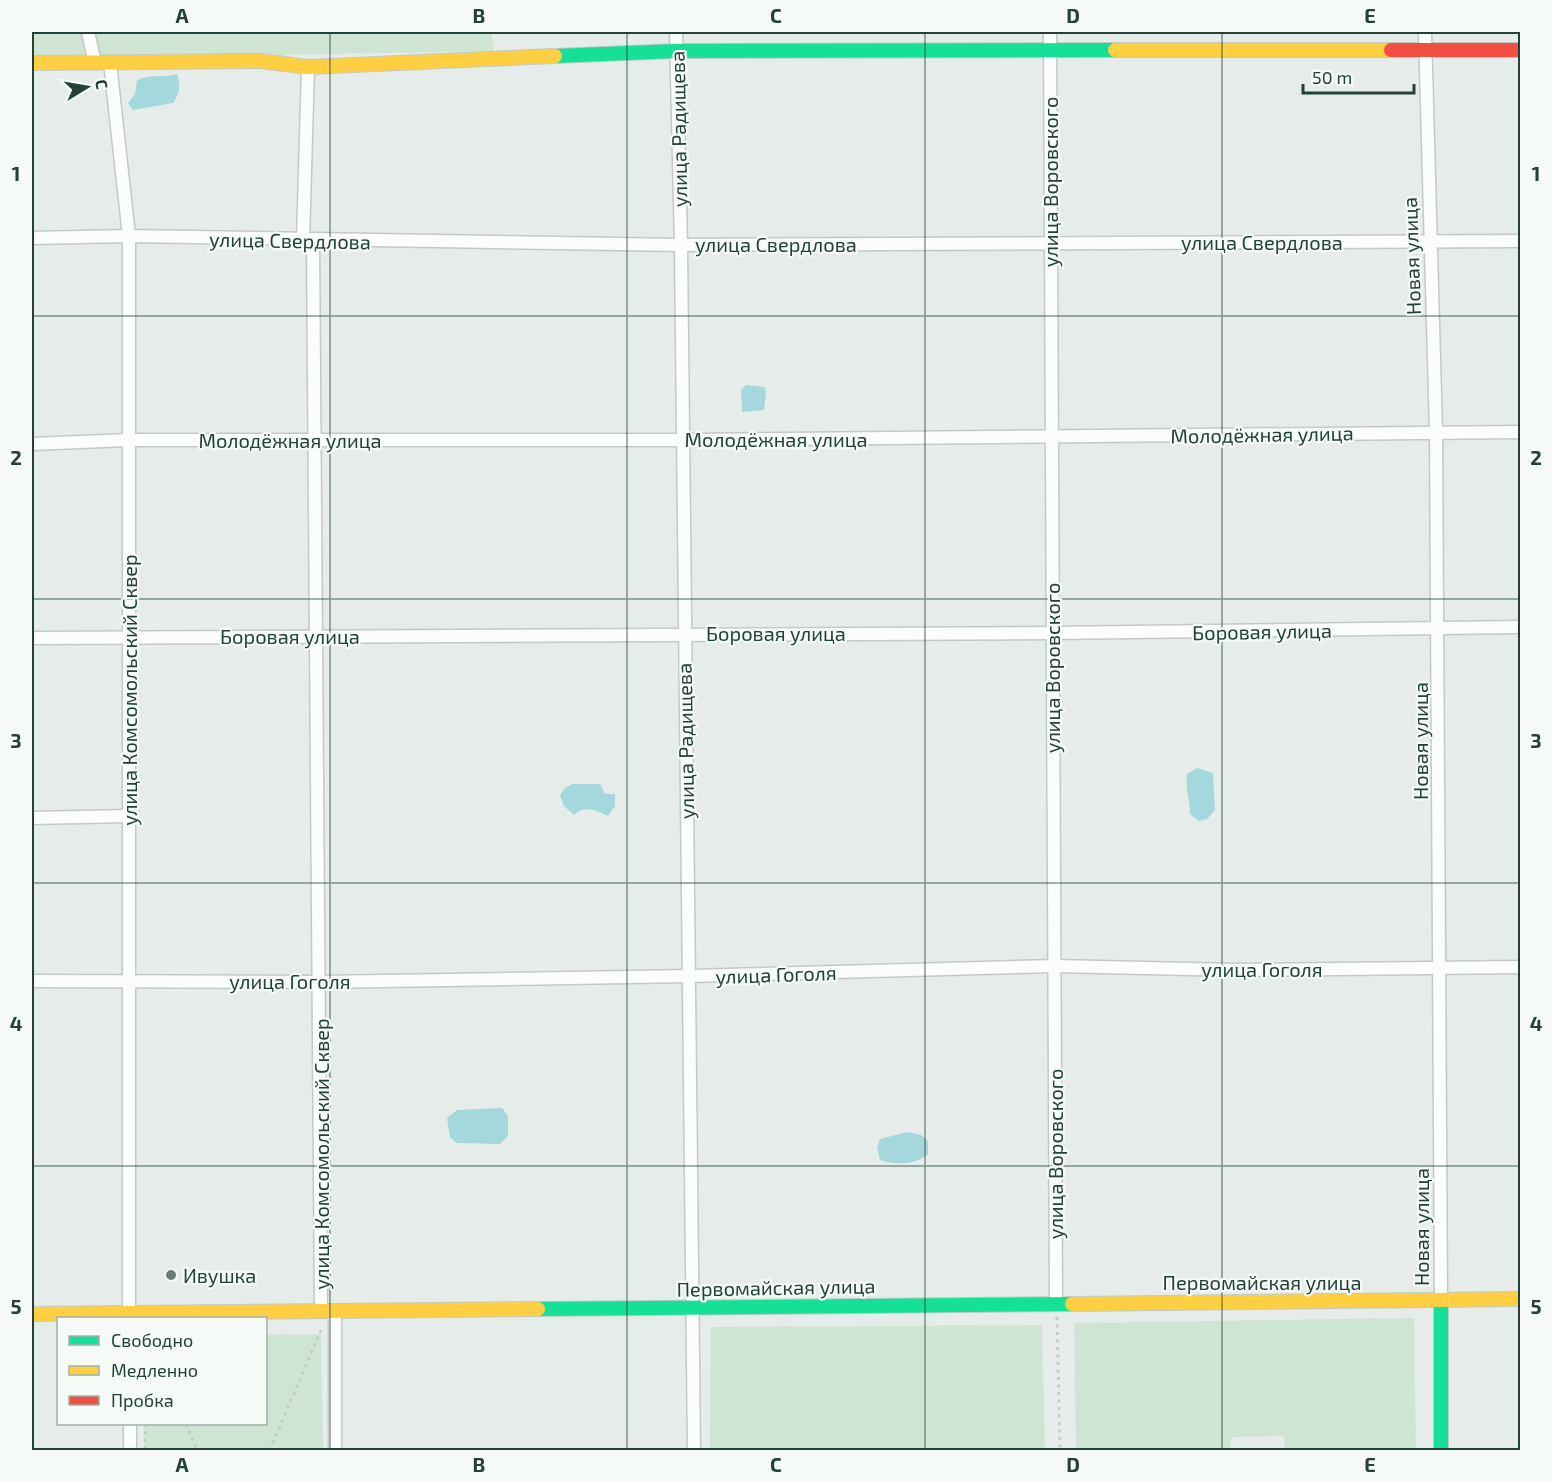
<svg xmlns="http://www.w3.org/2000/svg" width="1552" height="1482" font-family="'Exo 2',sans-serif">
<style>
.green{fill:#cee5d4}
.water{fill:#a5d8dc}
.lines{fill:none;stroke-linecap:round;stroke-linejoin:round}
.street-casing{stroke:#c3c9c6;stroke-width:15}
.fast-casing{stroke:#c1cac6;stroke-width:16}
.slow-casing{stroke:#c1cac6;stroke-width:16}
.jam-casing{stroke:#c1cac6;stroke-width:16}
.path{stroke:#c2cbc7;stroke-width:3;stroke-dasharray:3 4.5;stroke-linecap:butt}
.street{stroke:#fbfcfc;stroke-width:12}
.fast{stroke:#16e098;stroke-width:14}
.slow{stroke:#ffcf43;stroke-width:14}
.jam{stroke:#f24e42;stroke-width:14}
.grid{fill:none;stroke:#224137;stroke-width:1.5;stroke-opacity:0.55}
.poi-dot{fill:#677d75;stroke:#f5faf7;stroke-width:2}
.labels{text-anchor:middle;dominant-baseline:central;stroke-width:4.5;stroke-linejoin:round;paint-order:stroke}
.street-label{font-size:20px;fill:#224137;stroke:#f5faf7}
.poi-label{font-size:20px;fill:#224137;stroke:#f5faf7;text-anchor:start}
.neatline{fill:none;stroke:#224137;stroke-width:2}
.grid-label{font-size:20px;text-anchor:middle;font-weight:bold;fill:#224137}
</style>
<rect width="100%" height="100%" fill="#e6ece9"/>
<g class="green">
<path d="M 32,32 L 491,32 L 494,51 L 112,58 L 32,55 Z"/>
<path d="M 1414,1318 L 1416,1450 L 1285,1450 L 1284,1436 L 1231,1437 L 1231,1450 L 1076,1450 L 1074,1323 Z"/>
<path d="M 1042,1325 L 1045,1450 L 710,1450 L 711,1327 Z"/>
<path d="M 321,1334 L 323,1450 L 144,1450 L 144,1424 L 266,1424 L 266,1335 Z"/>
</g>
<g class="water">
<path d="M 177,74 C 181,86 180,93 173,103 L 133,110 L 128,103 L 135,94 L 137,80 C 151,74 163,78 177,74 Z"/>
<path d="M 746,385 L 764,387 L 766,392 L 764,410 L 742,412 L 741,390 Z"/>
<path d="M 1197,768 L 1213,773 L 1215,810 L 1207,819 L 1199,821 L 1190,814 C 1190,797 1185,791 1187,774 Z"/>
<path d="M 572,784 L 600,784 L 605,794 L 615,794 L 615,806 L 608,816 C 595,810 585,805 574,815 L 564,806 L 560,795 L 565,788 Z"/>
<path d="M 502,1108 L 508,1116 L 508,1136 L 500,1144 L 457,1143 L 450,1137 L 447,1118 L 457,1110 Z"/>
<path d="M 907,1132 L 921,1135 L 928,1141 L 928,1155 C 912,1165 897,1165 880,1160 L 877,1148 L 880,1139 Z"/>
</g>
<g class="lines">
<g class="street-casing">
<g id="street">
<path d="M 88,32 L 95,63"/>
<path d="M 676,32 L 681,245 L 694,1450"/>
<path d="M 1050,32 L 1056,1304"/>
<path d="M 1425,32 L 1436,432 L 1441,1301"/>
<path d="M 110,63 L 129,236 L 129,1318"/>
<path d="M 32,238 L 129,236 L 681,245 L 1520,241"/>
<path d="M 303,240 L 308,67"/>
<path d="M 313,241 L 321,1311"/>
<path d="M 32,444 L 128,440 L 684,440 L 1520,432"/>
<path d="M 32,638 L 1052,633 L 1520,627"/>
<path d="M 32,818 L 129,816"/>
<path d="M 32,981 L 320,982 L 690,976 L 1055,966 L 1235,970 L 1520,967"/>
<path d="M 130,1424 L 130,1450"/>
<path d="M 335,1450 L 335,1311"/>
</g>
</g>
<g class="fast-casing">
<g id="fast">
<path d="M 555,56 L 676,51 L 1115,50"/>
<path d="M 1441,1301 L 1441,1450"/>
<path d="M 538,1309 L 1072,1304"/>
</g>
</g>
<g class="slow-casing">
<g id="slow">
<path d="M 1115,50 L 1391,50"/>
<path d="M 32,63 L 261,61 L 308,67 L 555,56"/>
<path d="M 1072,1304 L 1520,1299"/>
<path d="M 32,1314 L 538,1309"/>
</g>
</g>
<g class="jam-casing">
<path id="jam" d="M 1391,50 L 1520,50"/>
</g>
<g class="path">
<path d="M 1057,1317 L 1060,1450"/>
<path d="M 145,1424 L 145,1450"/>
<path d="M 186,1424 L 197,1450"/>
<path d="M 270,1450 L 321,1330"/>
</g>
<use href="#street" class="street"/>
<use href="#fast" class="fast"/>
<use href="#slow" class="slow"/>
<use href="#jam" class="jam"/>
</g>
<path class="grid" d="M 330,32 L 330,1450M 627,32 L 627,1450M 925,32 L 925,1450M 1222,32 L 1222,1450M 32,316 L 1520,316M 32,599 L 1520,599M 32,883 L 1520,883M 32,1166 L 1520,1166"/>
<circle class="poi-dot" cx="171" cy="1275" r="6"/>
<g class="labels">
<g class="street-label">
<text transform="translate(678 129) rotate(-91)">улица Радищева</text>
<text transform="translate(1050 182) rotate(-90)">улица Воровского</text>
<text transform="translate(290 240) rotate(1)">улица Свердлова</text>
<text x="1262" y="242">улица Свердлова</text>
<text x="776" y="244">улица Свердлова</text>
<text transform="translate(1411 256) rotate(-92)">Новая улица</text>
<text transform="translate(1262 434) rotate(-1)">Молодёжная улица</text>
<text x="776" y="439">Молодёжная улица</text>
<text x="290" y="440">Молодёжная улица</text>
<text transform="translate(1262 631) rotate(-1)">Боровая улица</text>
<text x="776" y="633">Боровая улица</text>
<text x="290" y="636">Боровая улица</text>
<text transform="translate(1052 668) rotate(-90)">улица Воровского</text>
<text transform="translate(129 690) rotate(-90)">улица Комсомольский Сквер</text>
<text transform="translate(685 741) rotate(-91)">улица Радищева</text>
<text transform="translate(1420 741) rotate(-90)">Новая улица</text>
<text x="1262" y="969">улица Гоголя</text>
<text transform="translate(776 974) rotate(-2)">улица Гоголя</text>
<text x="290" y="981">улица Гоголя</text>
<text transform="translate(321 1154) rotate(-90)">улица Комсомольский Сквер</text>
<text transform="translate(1055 1154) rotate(-90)">улица Воровского</text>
<text transform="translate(1421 1227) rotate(-90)">Новая улица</text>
<text x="1262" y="1282">Первомайская улица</text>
<text transform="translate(776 1287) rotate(-1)">Первомайская улица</text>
</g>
<g class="poi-label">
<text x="183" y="1275">Ивушка</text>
</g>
</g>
<rect width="1552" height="1482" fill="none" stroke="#f5faf7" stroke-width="66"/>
<rect x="57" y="1317" width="210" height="108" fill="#f5faf7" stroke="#a1b0aa" stroke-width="1.5"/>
<rect x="69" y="1336" width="30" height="9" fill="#16e098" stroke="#a1b0aa" stroke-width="1.5"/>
<text x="111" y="1347" font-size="18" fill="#224137">Свободно</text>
<rect x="69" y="1366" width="30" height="9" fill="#ffcf43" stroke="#a1b0aa" stroke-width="1.5"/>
<text x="111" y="1377" font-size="18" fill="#224137">Медленно</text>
<rect x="69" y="1396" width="30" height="9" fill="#f24e42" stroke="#a1b0aa" stroke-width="1.5"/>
<text x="111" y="1407" font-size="18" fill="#224137">Пробка</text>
<g transform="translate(87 87) rotate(79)" stroke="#f5faf7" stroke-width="4.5" paint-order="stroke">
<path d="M0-4.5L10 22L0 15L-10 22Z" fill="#224137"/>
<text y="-9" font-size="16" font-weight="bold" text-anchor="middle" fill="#224137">С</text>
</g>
<path d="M1303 84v9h111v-9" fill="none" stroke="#224137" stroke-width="3"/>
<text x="1312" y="84" font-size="18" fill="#224137" stroke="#f5faf7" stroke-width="4.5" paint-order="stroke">50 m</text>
<rect x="33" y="33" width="1486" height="1416" class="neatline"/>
<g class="grid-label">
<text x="182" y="23">A</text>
<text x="479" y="23">B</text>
<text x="776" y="23">C</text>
<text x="1073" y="23">D</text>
<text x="1370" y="23">E</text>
<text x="16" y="181">1</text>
<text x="1536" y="181">1</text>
<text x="16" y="465">2</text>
<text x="1536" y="465">2</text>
<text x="16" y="748">3</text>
<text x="1536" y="748">3</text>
<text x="16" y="1031">4</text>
<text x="1536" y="1031">4</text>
<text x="16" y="1314">5</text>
<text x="1536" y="1314">5</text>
<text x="182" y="1472">A</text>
<text x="479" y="1472">B</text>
<text x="776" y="1472">C</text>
<text x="1073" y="1472">D</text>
<text x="1370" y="1472">E</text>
</g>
</svg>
